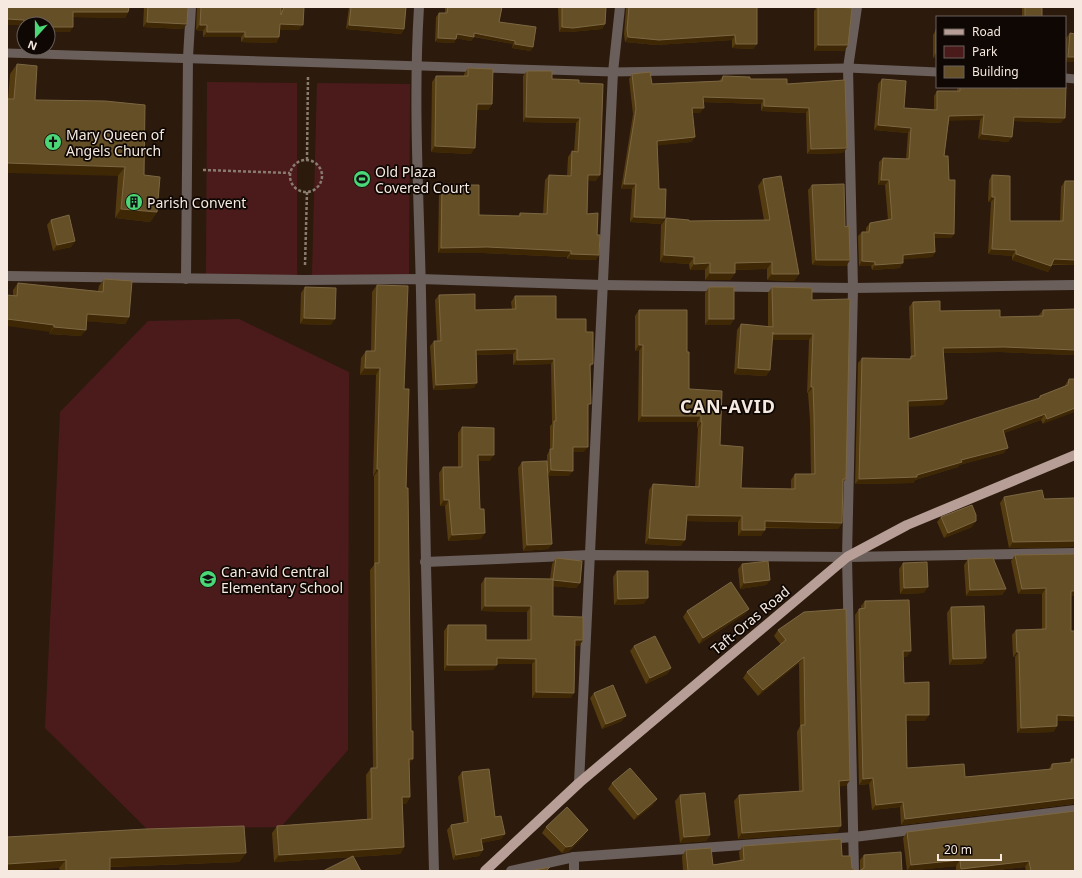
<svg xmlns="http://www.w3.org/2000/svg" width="1082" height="878" font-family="'Noto Sans',sans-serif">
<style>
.green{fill:#4b1b1c}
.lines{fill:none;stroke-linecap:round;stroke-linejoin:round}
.path{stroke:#8a7b70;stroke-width:2.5;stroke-dasharray:3 2;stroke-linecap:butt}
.service{stroke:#6a5f5b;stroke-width:9}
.minor{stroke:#6a5f5b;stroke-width:10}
.tertiary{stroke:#6a5f5b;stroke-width:10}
.primary{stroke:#b79f97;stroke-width:10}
.wall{fill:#543c10}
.shaded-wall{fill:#3d2705}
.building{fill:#654f26;stroke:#7c6743}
.labels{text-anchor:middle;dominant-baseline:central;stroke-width:3.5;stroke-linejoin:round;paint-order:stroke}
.poi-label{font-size:14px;fill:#f5e9e0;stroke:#0e0703;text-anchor:start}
.street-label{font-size:14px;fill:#f5e9e0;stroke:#0e0703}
.district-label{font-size:18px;font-weight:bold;letter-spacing:1px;fill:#f5e9e0;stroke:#0e0703}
</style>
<rect width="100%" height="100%" fill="#2c1a0d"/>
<g class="green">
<path d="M 207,82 L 297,83 L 297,277 L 206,276 Z"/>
<path d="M 317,83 L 410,84 L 409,279 L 312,275 Z"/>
<path d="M 239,319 L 349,372 L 348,750 L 281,827 L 147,829 L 45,728 L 60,412 L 148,321 Z"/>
</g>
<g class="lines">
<g class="path">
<path d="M 307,160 L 308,76"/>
<circle cx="306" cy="176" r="16"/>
<path d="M 203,170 L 290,173"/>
<path d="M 305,265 L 307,192"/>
</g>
<g class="service">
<path d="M 7,53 L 613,72 L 848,68 L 937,72"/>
<path d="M 1065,78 L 1075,79"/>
</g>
<g class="minor">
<path d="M 419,7 C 413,102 419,198 421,293 C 424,486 428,678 434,871"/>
<path d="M 7,276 L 304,280 L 421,279 L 602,285 L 853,288 L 1075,285"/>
<path d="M 186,279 L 188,57 L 191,7"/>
<path d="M 847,557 L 853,288 L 848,68 L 857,7"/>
<path d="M 425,562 L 590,555 L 847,557 L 1075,553"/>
<path d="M 579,783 L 613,72 L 620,7"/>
<path d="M 511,871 L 574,857 L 854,837 L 1075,810"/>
<path d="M 574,871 L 574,857"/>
</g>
<path class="tertiary" d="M 847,557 L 854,871"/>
<path class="primary" d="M 485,871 L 579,783 L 847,557 L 907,525 L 1075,455"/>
</g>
<g class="wall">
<path d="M 7,7 L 128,12 L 125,18 L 73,17 L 70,32 L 24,24 L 24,43 L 19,43 L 21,25 L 7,25 Z"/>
<path d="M 144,7 L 188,7 L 183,29 L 143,27 Z"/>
<path d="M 197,7 L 281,7 L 281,12 L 283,7 L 304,7 L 299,30 L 280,30 L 279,37 L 276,43 L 241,42 L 241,37 L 203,37 L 203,31 L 196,30 Z"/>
<path d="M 349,7 L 406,7 L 404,29 L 401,34 L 346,29 Z"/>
<path d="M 445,7 L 502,7 L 499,22 L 531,51 L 512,48 L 513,44 L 474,37 L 471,41 L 456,38 L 454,43 L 435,42 L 436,17 L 439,13 L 445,13 Z"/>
<path d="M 558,7 L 606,7 L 605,24 L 602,29 L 570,32 L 559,32 Z"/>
<path d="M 626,7 L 757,7 L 757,44 L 753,49 L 732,48 L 732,40 L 656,45 L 625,42 L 624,34 Z"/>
<path d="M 817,7 L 836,7 L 848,45 L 844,51 L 814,51 L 814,11 Z"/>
<rect x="1022" y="7" width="20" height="10"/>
<path d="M 936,30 L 937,30 L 937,58 L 933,58 L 933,35 Z"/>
<path d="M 1070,33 L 1075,62 L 1065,62 L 1066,38 Z"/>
<path d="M 17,64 L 35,100 L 144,175 L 157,212 L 150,222 L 115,218 L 118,176 L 8,99 L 10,74 Z"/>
<path d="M 468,68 L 492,104 L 488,110 L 477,110 L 471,154 L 431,152 L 432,82 L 436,76 L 464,76 L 464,74 Z"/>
<path d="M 527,71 L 552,79 L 579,83 L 596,181 L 588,180 L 587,214 L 597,235 L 599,255 L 596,260 L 567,259 L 567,257 L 483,253 L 438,253 L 439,190 L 442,185 L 479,215 L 518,216 L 520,213 L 543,214 L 545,180 L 549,175 L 567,176 L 568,157 L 572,151 L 574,152 L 576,123 L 523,122 L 523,76 Z"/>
<path d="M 632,74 L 652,84 L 719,81 L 723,76 L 787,84 L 845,80 L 843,153 L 807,154 L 806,113 L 761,111 L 761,104 L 703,102 L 700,113 L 692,113 L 695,137 L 691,142 L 657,145 L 659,189 L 661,224 L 630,222 L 632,189 L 621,189 L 633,114 L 629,79 Z"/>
<path d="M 882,79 L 904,108 L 934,110 L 934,96 L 937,91 L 957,91 L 957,87 L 1005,87 L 1015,88 L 1015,87 L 1065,87 L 1061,123 L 1014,121 L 1012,137 L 1008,142 L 978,139 L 980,120 L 949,120 L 944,156 L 949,180 L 954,234 L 951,238 L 934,238 L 935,252 L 932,257 L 903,259 L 900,268 L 872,270 L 871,266 L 859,266 L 858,236 L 862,232 L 866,232 L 866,228 L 870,223 L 888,220 L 885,185 L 878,185 L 879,162 L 883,158 L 906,159 L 908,133 L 874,130 L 878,84 Z"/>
<path d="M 992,175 L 1010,221 L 1060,221 L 1061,187 L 1065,181 L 1075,181 L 1075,265 L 1052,265 L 1048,272 L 1012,260 L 1012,256 L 988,254 L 991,202 L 988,202 L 989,180 Z"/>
<path d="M 763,179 L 799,274 L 794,281 L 767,280 L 767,269 L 735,270 L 735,273 L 730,280 L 705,280 L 705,270 L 690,270 L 689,264 L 660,262 L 661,225 L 666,218 L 689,221 L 764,220 L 758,186 Z"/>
<path d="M 812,185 L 845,227 L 850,260 L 846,266 L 812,265 L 808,190 Z"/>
<path d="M 51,220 L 75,241 L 71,247 L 53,251 L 47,225 Z"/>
<path d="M 104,279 L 129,317 L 125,324 L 87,321 L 81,336 L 49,334 L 50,332 L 13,295 L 13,290 L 18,283 L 98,291 L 99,286 Z"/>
<path d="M 377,285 L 404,389 L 409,764 L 410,797 L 406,804 L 402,804 L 404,847 L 400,854 L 274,862 L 272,833 L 277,826 L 367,819 L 366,775 L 371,768 L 373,768 L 370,570 L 374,565 L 374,476 L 373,476 L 376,375 L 360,375 L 361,358 L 366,351 L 371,351 L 372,292 Z"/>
<path d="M 305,287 L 331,325 L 300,324 L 301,293 Z"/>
<path d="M 709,287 L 734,319 L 730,325 L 705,325 L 705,293 Z"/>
<path d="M 772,287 L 812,300 L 846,479 L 843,483 L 842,523 L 838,529 L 765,528 L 761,536 L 738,536 L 738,522 L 686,521 L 681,546 L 645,544 L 649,490 L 653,484 L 695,487 L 698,428 L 697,428 L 697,422 L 638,422 L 639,351 L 635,351 L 635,316 L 639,310 L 687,352 L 689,389 L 720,445 L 741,488 L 791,489 L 791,480 L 795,474 L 811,474 L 810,420 L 808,393 L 807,393 L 809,340 L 772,340 L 770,370 L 766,376 L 734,374 L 737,330 L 741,324 L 768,327 L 768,293 Z"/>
<path d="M 439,295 L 475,310 L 512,309 L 511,302 L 515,296 L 556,319 L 586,332 L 593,364 L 590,367 L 588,408 L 584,452 L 573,452 L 569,476 L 548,476 L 552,544 L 548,549 L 523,551 L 518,468 L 522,462 L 547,461 L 547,455 L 550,450 L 550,426 L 552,424 L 551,364 L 513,365 L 513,354 L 476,355 L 474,388 L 433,390 L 430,346 L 434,341 L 437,341 L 435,300 Z"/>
<path d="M 913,302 L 940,311 L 1000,317 L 1039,316 L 1039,315 L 1043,310 L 1075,309 L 1075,352 L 1073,355 L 1000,352 L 944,353 L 943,405 L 908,406 L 909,439 L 1038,399 L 1040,396 L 1065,386 L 1065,385 L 1069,379 L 1075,379 L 1043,424 L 1041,420 L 1004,433 L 1004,453 L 959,465 L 958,467 L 915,480 L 913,483 L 855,484 L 858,363 L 862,358 L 909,359 L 911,356 L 909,307 Z"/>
<path d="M 462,427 L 490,461 L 479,461 L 481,539 L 448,541 L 445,506 L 440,506 L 439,473 L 443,467 L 458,467 L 458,433 Z"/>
<path d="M 1004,497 L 1044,499 L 1075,547 L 1009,548 L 1000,503 Z"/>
<path d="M 941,517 L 972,527 L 944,538 L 937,522 Z"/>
<path d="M 1015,555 L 1071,596 L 1057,721 L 1057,726 L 1053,732 L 1017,733 L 1015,657 L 1013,657 L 1012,635 L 1016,630 L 1042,629 L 1042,594 L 1018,594 L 1011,561 Z"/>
<path d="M 556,558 L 580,583 L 576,588 L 553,586 L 553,616 L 583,640 L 579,646 L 575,646 L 571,698 L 532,698 L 532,664 L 497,664 L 493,670 L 444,671 L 444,631 L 448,625 L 486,640 L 527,640 L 527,612 L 481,611 L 481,584 L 485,578 L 550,579 L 552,564 Z"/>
<path d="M 968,559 L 1006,589 L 1002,595 L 966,596 L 964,565 Z"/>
<path d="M 903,563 L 924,593 L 900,594 L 899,569 Z"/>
<path d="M 742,564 L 770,580 L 766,585 L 740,589 L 738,569 Z"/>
<path d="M 617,571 L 644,604 L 614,605 L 613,577 Z"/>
<path d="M 865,601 L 907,657 L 903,657 L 904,683 L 925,721 L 906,721 L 907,768 L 965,777 L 1048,770 L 1052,764 L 1069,763 L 1071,759 L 1075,759 L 1075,802 L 1074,802 L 1073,804 L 901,825 L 900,807 L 872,810 L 869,784 L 859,785 L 855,615 L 859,609 L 861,609 L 861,606 Z"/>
<path d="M 951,607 L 986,658 L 982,664 L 949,665 L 947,613 Z"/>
<path d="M 749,609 L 745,614 L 699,644 L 683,617 L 687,611 Z"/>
<path d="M 804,612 L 846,786 L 839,786 L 841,826 L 837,832 L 738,839 L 734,801 L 739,795 L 799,791 L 797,732 L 800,726 L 799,663 L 758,696 L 743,678 L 747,672 L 781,645 L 774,636 L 778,630 Z"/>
<path d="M 634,646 L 671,668 L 667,674 L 646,684 L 630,651 Z"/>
<path d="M 594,693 L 622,721 L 602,729 L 590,698 Z"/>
<path d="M 462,772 L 495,817 L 505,834 L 501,839 L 481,843 L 483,850 L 479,856 L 453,860 L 447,830 L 451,825 L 464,823 L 458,777 Z"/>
<path d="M 612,783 L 653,805 L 634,820 L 608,789 Z"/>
<path d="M 680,795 L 710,835 L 706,841 L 680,843 L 675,801 Z"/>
<path d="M 546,827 L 584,836 L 568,852 L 562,853 L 542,833 Z"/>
<path d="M 907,832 L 1075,871 L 1026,871 L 1025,867 L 988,871 L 956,871 L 956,866 L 907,871 L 903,838 Z"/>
<path d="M 7,837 L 246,853 L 239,862 L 110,867 L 110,871 L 60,871 L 59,868 Z"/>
<path d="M 743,846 L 842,856 L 852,868 L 856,871 L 683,871 L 682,856 L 686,850 L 713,865 L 740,861 L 739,852 Z"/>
<path d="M 864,855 L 902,871 L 860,870 L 860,860 Z"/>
</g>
<g class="shaded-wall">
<path d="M 73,12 L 128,12 L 125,18 L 69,17 Z"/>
<path d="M 7,19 L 24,20 L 21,25 L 7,25 Z"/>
<path d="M 147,22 L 187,24 L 183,29 L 143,27 Z"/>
<path d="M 280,24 L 303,25 L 299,30 L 276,30 Z"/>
<path d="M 605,24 L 602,29 L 570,32 L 559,32 L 562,27 Z"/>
<path d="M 200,25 L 207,25 L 203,31 L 196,30 Z"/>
<path d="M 349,25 L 404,29 L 401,34 L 346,29 Z"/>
<path d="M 48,27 L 73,27 L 70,32 L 48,32 Z"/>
<path d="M 207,32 L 245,32 L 241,37 L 203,37 Z"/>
<path d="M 474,33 L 515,41 L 513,44 L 472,36 Z"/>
<path d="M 457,34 L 474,37 L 471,41 L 454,38 Z"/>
<path d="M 735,35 L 732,40 L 656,45 L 625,42 L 628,37 Z"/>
<path d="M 245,37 L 279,37 L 276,43 L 241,42 Z"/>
<path d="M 23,38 L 24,38 L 24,43 L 19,43 Z"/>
<path d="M 438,38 L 456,39 L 454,43 L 435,42 Z"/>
<path d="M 515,44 L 533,47 L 531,51 L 512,48 Z"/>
<path d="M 736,44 L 757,44 L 753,49 L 732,48 Z"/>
<path d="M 818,45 L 848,45 L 844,51 L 814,51 Z"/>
<path d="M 936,53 L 937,53 L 937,58 L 933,58 Z"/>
<path d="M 1068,57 L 1075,57 L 1075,62 L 1065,62 Z"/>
<path d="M 703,97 L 764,99 L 761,104 L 700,102 Z"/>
<path d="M 477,104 L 492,104 L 488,110 L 473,110 Z"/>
<path d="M 764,106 L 809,108 L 806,113 L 761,111 Z"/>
<path d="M 692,108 L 704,108 L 700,113 L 688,113 Z"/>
<path d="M 984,115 L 980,120 L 946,121 L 949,116 Z"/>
<path d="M 526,117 L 580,118 L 576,123 L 523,122 Z"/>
<path d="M 1014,117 L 1065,118 L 1061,123 L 1011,121 Z"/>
<path d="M 878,125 L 911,128 L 908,133 L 874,130 Z"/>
<path d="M 982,134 L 1012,137 L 1008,142 L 978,139 Z"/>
<path d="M 695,137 L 691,142 L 654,146 L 657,141 Z"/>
<path d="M 435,146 L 475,148 L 471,154 L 431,152 Z"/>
<path d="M 847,148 L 843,153 L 807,154 L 811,149 Z"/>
<path d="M 7,163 L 125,167 L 118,176 L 7,173 Z"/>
<path d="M 588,175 L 600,175 L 596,181 L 584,180 Z"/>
<path d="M 881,180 L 889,180 L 885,185 L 878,185 Z"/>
<path d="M 624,184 L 636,184 L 632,189 L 621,189 Z"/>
<path d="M 992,197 L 995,197 L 991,202 L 988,202 Z"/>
<path d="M 121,209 L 157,212 L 150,222 L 115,218 Z"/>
<path d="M 634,217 L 665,218 L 661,224 L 630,222 Z"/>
<path d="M 934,233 L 954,234 L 951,238 L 930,238 Z"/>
<path d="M 75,241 L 71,247 L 53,251 L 57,245 Z"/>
<path d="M 487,247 L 571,251 L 567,257 L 483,253 L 438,253 L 441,248 Z"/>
<path d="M 992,249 L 1016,250 L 1012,256 L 988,254 Z"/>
<path d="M 935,252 L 932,257 L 899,260 L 903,255 Z"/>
<path d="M 571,254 L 599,255 L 596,260 L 567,259 Z"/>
<path d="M 1016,254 L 1051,266 L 1048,272 L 1012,260 Z"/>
<path d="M 664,255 L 694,257 L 689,264 L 660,262 Z"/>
<path d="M 1054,259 L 1075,260 L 1075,265 L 1050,264 Z"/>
<path d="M 816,260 L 850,260 L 846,266 L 812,265 Z"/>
<path d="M 862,261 L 875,262 L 871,266 L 859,266 Z"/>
<path d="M 772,262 L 767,269 L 730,270 L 735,263 Z"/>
<path d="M 710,263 L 705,270 L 690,270 L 694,264 Z"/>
<path d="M 903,263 L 900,268 L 872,270 L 875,265 Z"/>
<path d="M 710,273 L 735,273 L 730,280 L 705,280 Z"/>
<path d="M 772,274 L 799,274 L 794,281 L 767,280 Z"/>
<path d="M 87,314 L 129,317 L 125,324 L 82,321 Z"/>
<path d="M 304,318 L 335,319 L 331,325 L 300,324 Z"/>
<path d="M 7,319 L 54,325 L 50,332 L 7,326 Z"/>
<path d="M 709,319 L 734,319 L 730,325 L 705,325 Z"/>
<path d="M 54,327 L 86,330 L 81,336 L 49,334 Z"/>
<path d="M 773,334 L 813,334 L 809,340 L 769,340 Z"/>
<path d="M 639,345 L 643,345 L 639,351 L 635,351 Z"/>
<path d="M 1004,347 L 1075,350 L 1075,352 L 1073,355 L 1000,352 L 939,353 L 943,348 Z"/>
<path d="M 517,349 L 513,354 L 472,355 L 476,350 Z"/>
<path d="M 554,359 L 551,364 L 513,365 L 517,360 Z"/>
<path d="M 365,368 L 380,368 L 376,375 L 360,375 Z"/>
<path d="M 738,368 L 770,370 L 766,376 L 734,374 Z"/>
<path d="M 477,383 L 474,388 L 433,390 L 436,385 Z"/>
<path d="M 811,387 L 813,387 L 808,393 L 807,393 Z"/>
<path d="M 947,399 L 943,405 L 905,407 L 908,401 Z"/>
<path d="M 1075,408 L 1075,412 L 1043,424 L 1047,419 Z"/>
<path d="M 1045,414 L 1041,420 L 999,435 L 1003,430 Z"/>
<path d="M 642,416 L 701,416 L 697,422 L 638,422 Z"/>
<path d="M 701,422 L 702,422 L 698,428 L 697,428 Z"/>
<path d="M 573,447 L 588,447 L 584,452 L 569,452 Z"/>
<path d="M 1008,448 L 1004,453 L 959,465 L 958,467 L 915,480 L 913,483 L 855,484 L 859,479 L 917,475 L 961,460 Z"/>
<path d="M 478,455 L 494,455 L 490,461 L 474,461 Z"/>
<path d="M 377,469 L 379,469 L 374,476 L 373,476 Z"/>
<path d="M 551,470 L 573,471 L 569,476 L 547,476 Z"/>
<path d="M 444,500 L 449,500 L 445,506 L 440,506 Z"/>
<path d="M 687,515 L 742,516 L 738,522 L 682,521 Z"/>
<path d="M 765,521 L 842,523 L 838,529 L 761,527 Z"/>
<path d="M 976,521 L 972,527 L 944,538 L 948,533 Z"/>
<path d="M 742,530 L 765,530 L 761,536 L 738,536 Z"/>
<path d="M 485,533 L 481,539 L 448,541 L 452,535 Z"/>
<path d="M 649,538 L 685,540 L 681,546 L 645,544 Z"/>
<path d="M 1075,541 L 1075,547 L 1009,548 L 1013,542 Z"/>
<path d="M 552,544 L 548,549 L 523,551 L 527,545 Z"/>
<path d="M 553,580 L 580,583 L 576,588 L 549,586 Z"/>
<path d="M 770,580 L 766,585 L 740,589 L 744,583 Z"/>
<path d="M 928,587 L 924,593 L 900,594 L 904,588 Z"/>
<path d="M 1046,588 L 1042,594 L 1018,594 L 1022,589 Z"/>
<path d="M 1006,589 L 1002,595 L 966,596 L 970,590 Z"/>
<path d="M 1071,591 L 1075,591 L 1075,596 L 1068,596 Z"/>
<path d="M 648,598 L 644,604 L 614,605 L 618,599 Z"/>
<path d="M 485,606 L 531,606 L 527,612 L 481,611 Z"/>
<path d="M 749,609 L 745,614 L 699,644 L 703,638 Z"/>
<path d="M 575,640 L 583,640 L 579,646 L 572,646 Z"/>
<path d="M 903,651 L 911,651 L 907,657 L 899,657 Z"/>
<path d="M 1017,652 L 1019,652 L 1015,657 L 1013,657 Z"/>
<path d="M 804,657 L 799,663 L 758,696 L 763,690 Z"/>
<path d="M 497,658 L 536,659 L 532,664 L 493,664 Z"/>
<path d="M 986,658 L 982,664 L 949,665 L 953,659 Z"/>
<path d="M 447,665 L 497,665 L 493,670 L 444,671 Z"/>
<path d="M 671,668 L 667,674 L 646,684 L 650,678 Z"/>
<path d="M 536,692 L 574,693 L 571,698 L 532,698 Z"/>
<path d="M 906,715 L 929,715 L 925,721 L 902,721 Z"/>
<path d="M 1057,715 L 1075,716 L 1075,721 L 1053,721 Z"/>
<path d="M 626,716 L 622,721 L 602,729 L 606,724 Z"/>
<path d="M 1057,726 L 1053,732 L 1017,733 L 1021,728 Z"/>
<path d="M 409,759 L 413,759 L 408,766 Z"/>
<path d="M 873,778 L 869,784 L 859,785 L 863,779 Z"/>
<path d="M 850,780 L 846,786 L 834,787 L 839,781 Z"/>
<path d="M 402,797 L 410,797 L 406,804 L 397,804 Z"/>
<path d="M 1075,798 L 1075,802 L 1074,802 L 1073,804 L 901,825 L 905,819 Z"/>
<path d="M 657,799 L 653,805 L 634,820 L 638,815 Z"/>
<path d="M 903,802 L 900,807 L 872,810 L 876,805 Z"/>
<path d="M 841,826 L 837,832 L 738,839 L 742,833 Z"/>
<path d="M 588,830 L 584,836 L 568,852 L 562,853 L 566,847 Z"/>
<path d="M 505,834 L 501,839 L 477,844 L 481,839 Z"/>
<path d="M 710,835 L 706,841 L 680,843 L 684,837 Z"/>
<path d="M 404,847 L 400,854 L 274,862 L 279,855 Z"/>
<path d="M 483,850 L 479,856 L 453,860 L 456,855 Z"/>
<path d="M 246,853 L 239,862 L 103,867 L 110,858 Z"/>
<path d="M 66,860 L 59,868 L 24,871 L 7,871 L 7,864 Z"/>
<path d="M 960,860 L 956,866 L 907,871 L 911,865 Z"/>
<path d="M 1029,861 L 1025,867 L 988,871 L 959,871 L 961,869 Z"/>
</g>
<g class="building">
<path d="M 7,7 L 129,7 L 128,12 L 73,12 L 73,27 L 48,27 L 48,24 L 24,24 L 24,20 L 7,19 Z"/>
<path d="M 148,7 L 188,7 L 187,24 L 147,22 Z"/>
<path d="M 201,7 L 281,7 L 281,15 L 284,7 L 304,7 L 303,25 L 280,24 L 279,37 L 245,37 L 245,32 L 207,32 L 207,25 L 200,25 Z"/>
<path d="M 351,7 L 406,7 L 404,29 L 349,25 Z"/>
<path d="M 448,7 L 502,7 L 499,22 L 536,27 L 533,47 L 515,44 L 515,41 L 474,33 L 474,37 L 457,34 L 456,39 L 438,38 L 439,13 L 447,13 Z"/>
<path d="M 562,7 L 606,7 L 605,24 L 573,28 L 562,27 Z"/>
<path d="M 629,7 L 757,7 L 757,44 L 736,44 L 735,35 L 659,40 L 628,37 L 627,29 Z"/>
<path d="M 818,7 L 836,7 L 852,8 L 848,45 L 818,45 Z"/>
<rect x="1025" y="7" width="17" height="10"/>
<path d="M 24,25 L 24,38 L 23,38 Z"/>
<rect x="936" y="30" width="1" height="23"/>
<path d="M 1070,33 L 1075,34 L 1075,57 L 1068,57 Z"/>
<path d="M 17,64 L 37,66 L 35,100 L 105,101 L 145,105 L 144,175 L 160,177 L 157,212 L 121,209 L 125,167 L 7,163 L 7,99 L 14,99 Z"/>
<path d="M 468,68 L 493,69 L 492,104 L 477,104 L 475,148 L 435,146 L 436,76 L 468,76 Z"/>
<path d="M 527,71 L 552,71 L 552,79 L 579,80 L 579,83 L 603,84 L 600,175 L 588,175 L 587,214 L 598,213 L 597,235 L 600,235 L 599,255 L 571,254 L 571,251 L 487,247 L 441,248 L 442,185 L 479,185 L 479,215 L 520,216 L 520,213 L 547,214 L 549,175 L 571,176 L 572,151 L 578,152 L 580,118 L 526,117 Z"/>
<path d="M 650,72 L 652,84 L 722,81 L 723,76 L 750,77 L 750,79 L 787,79 L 787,84 L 845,80 L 847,148 L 811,149 L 809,108 L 764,106 L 764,99 L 703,97 L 704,108 L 692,108 L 695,137 L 657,141 L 659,189 L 666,189 L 665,218 L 634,217 L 636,184 L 624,184 L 636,109 L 632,74 Z"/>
<path d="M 882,79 L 906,81 L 904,108 L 937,110 L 937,91 L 960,91 L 960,87 L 1005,87 L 1018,88 L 1018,87 L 1066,87 L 1065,118 L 1014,117 L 1012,137 L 982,134 L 984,115 L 949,116 L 944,156 L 948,156 L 949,180 L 955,180 L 954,234 L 934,233 L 935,252 L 903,255 L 903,263 L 875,265 L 875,262 L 862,261 L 862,232 L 869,232 L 870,223 L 892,219 L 889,180 L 881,180 L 883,158 L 909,159 L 911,128 L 878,125 Z"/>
<path d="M 992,175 L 1010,176 L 1010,221 L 1063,221 L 1065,181 L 1075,181 L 1075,260 L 1054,259 L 1051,266 L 1016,254 L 1016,250 L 992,249 L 995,197 L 992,197 Z"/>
<path d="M 781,176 L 799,274 L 772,274 L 772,262 L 735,263 L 735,273 L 710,273 L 710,263 L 694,264 L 694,257 L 664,255 L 666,218 L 689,220 L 689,221 L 770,220 L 763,179 Z"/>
<path d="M 844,184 L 845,227 L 849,226 L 850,260 L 816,260 L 812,185 Z"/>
<path d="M 69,215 L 75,241 L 57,245 L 51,220 Z"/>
<path d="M 104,279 L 132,281 L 129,317 L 87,314 L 86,330 L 54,327 L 54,325 L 7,319 L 7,295 L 17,296 L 18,283 L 103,292 Z"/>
<path d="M 377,285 L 408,286 L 404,389 L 409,389 L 406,488 L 408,488 L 411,731 L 413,731 L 413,759 L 409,759 L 410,797 L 402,797 L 404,847 L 279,855 L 277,826 L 372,819 L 371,768 L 377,768 L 375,563 L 379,563 L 379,469 L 377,469 L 380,368 L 365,368 L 366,351 L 375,351 Z"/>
<path d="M 305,287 L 336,288 L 335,319 L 304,318 Z"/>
<rect x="709" y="287" width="25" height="32"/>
<path d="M 772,287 L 812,288 L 812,300 L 850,299 L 846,479 L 843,479 L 842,523 L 765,521 L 765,530 L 742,530 L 742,516 L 687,515 L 685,540 L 649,538 L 653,484 L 699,487 L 702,422 L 701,422 L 701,416 L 642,416 L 643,345 L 639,345 L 639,310 L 687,310 L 687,352 L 689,352 L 689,389 L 722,391 L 720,445 L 743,447 L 741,488 L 795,489 L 795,474 L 815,474 L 814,414 L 813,387 L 811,387 L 813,334 L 773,334 L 773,332 L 770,370 L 738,368 L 741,324 L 773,327 Z"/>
<path d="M 475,294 L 475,310 L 516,309 L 515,296 L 556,296 L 556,319 L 586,319 L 586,332 L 593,332 L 593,364 L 590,364 L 591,404 L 588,404 L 588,447 L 573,447 L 573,471 L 551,470 L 550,449 L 553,449 L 554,421 L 556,421 L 554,359 L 517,360 L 517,349 L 476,350 L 477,383 L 436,385 L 434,341 L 441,341 L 439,295 Z"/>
<path d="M 940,301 L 940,311 L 1000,310 L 1000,317 L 1043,316 L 1043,310 L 1075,309 L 1075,350 L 1004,347 L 943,348 L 947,399 L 908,401 L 909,439 L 1040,398 L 1040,396 L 1068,385 L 1069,379 L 1075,379 L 1075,408 L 1047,419 L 1045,414 L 1003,430 L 1008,448 L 961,460 L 962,462 L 917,475 L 917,477 L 859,479 L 862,358 L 911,359 L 911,356 L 915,356 L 913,302 Z"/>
<path d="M 462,427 L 494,428 L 494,455 L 478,455 L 480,509 L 484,509 L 485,533 L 452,535 L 449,500 L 444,500 L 443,467 L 462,467 Z"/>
<path d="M 547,461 L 552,544 L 527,545 L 522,462 Z"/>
<path d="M 1042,490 L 1044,499 L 1075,498 L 1075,541 L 1013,542 L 1004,497 Z"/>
<path d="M 972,505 L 976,515 L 976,521 L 948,533 L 941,517 Z"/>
<path d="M 1075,554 L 1075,591 L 1071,591 L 1071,631 L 1075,631 L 1075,716 L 1057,715 L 1057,726 L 1021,728 L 1019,652 L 1017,652 L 1016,630 L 1046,629 L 1046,588 L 1022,589 L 1015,555 Z"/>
<path d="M 556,558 L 582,561 L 580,583 L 553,580 Z"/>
<path d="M 993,558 L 1006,589 L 970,590 L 968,559 Z"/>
<path d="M 768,561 L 770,580 L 744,583 L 742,564 Z"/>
<path d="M 927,562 L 928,587 L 904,588 L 903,563 Z"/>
<path d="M 617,571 L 648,571 L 648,598 L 618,599 Z"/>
<path d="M 485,578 L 553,579 L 553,616 L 583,617 L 583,640 L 575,640 L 574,693 L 536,692 L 536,659 L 497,658 L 497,665 L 447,665 L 448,625 L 486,625 L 486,640 L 531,640 L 531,606 L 485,606 Z"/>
<path d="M 731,582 L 749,609 L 703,638 L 687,611 Z"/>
<path d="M 909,600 L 911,651 L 903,651 L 904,683 L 929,682 L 929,715 L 906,715 L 907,768 L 964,764 L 965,777 L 1052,769 L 1052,764 L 1072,762 L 1071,759 L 1075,759 L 1075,798 L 905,819 L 903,802 L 876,805 L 873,778 L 863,779 L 859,609 L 865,608 L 865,601 Z"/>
<path d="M 984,606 L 986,658 L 953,659 L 951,607 Z"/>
<path d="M 846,609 L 850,780 L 839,781 L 841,826 L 742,833 L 739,795 L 803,791 L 801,725 L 805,725 L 804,657 L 763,690 L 747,672 L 786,640 L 778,630 L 804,612 Z"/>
<path d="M 655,636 L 671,668 L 650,678 L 634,646 Z"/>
<path d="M 613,685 L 626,716 L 606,724 L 594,693 Z"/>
<path d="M 630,768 L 657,799 L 638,815 L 612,783 Z"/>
<path d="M 489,769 L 495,817 L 501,816 L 505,834 L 481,839 L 483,850 L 456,855 L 451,825 L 468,822 L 462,772 Z"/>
<path d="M 705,793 L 710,835 L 684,837 L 680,795 Z"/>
<path d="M 567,807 L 588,830 L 572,846 L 566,847 L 546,827 Z"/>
<path d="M 1075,811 L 1075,871 L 1031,871 L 1029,861 L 961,869 L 960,860 L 911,865 L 907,832 Z"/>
<path d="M 244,826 L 246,853 L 110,858 L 110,871 L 66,871 L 66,860 L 7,864 L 7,837 L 146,829 Z"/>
<path d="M 841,839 L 842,856 L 851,856 L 852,868 L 856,871 L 688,871 L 686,850 L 711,848 L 713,865 L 744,860 L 743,846 Z"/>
<path d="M 901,852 L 902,871 L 859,871 L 864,868 L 864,855 Z"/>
<path d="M 353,856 L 361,871 L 323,871 Z"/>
<path d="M 550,867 L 546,871 L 530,871 Z"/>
</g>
<defs>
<g id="church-disc" transform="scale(0.9)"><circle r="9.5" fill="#4bd677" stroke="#0e0703"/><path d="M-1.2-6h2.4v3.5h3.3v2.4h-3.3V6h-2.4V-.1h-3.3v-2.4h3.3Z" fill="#111"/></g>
<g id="stadium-disc" transform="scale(0.9)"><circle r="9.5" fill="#4bd677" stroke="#0e0703"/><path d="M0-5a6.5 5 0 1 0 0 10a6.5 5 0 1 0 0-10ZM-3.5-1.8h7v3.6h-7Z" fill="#111"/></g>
<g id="building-disc" transform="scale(0.9)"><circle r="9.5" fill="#4bd677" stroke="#0e0703"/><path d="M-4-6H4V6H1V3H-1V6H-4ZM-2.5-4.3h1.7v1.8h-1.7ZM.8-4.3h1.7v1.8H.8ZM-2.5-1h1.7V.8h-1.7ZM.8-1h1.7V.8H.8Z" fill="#111"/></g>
<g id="school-disc" transform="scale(0.9)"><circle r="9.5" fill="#4bd677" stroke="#0e0703"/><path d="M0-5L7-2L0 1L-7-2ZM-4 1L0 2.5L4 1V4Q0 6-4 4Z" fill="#111"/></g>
</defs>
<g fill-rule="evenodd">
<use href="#church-disc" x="53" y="142"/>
<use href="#stadium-disc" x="362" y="179"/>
<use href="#building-disc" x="134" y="202"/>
<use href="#school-disc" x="208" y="579"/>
</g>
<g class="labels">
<g class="poi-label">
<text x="66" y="134">Mary Queen of<tspan x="66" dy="16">Angels Church</tspan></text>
<text x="375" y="171">Old Plaza<tspan x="375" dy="16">Covered Court</tspan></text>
<text x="147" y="202">Parish Convent</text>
<text x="221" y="571">Can-avid Central<tspan x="221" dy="16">Elementary School</tspan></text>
</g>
<g class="street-label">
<text transform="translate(750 620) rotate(-40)">Taft-Oras Road</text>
</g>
<g class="district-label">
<text x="728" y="406">CAN-AVID</text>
</g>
</g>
<rect width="1082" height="878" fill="none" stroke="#f5e9e0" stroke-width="16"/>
<rect x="936" y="16" width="130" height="72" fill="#0e0703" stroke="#6a615b"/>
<rect x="944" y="29" width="20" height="6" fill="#b79f97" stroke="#6a615b"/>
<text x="972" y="36" font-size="12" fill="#f5e9e0">Road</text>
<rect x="944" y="46" width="20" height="12" fill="#4b1b1c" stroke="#6a615b"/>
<text x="972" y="56" font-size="12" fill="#f5e9e0">Park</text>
<rect x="944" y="66" width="20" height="12" fill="#654f26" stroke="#6a615b"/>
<text x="972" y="76" font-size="12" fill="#f5e9e0">Building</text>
<g transform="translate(36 36) rotate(201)"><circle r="19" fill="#0e0703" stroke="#6a615b"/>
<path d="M0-3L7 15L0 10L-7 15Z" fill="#4bd677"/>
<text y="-6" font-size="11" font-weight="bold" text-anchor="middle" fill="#f5e9e0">N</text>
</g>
<path d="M938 854v6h63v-6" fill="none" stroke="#f5e9e0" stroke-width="2"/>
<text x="944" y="854" font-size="12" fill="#f5e9e0" stroke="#0e0703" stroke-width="3" paint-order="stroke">20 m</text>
</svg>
